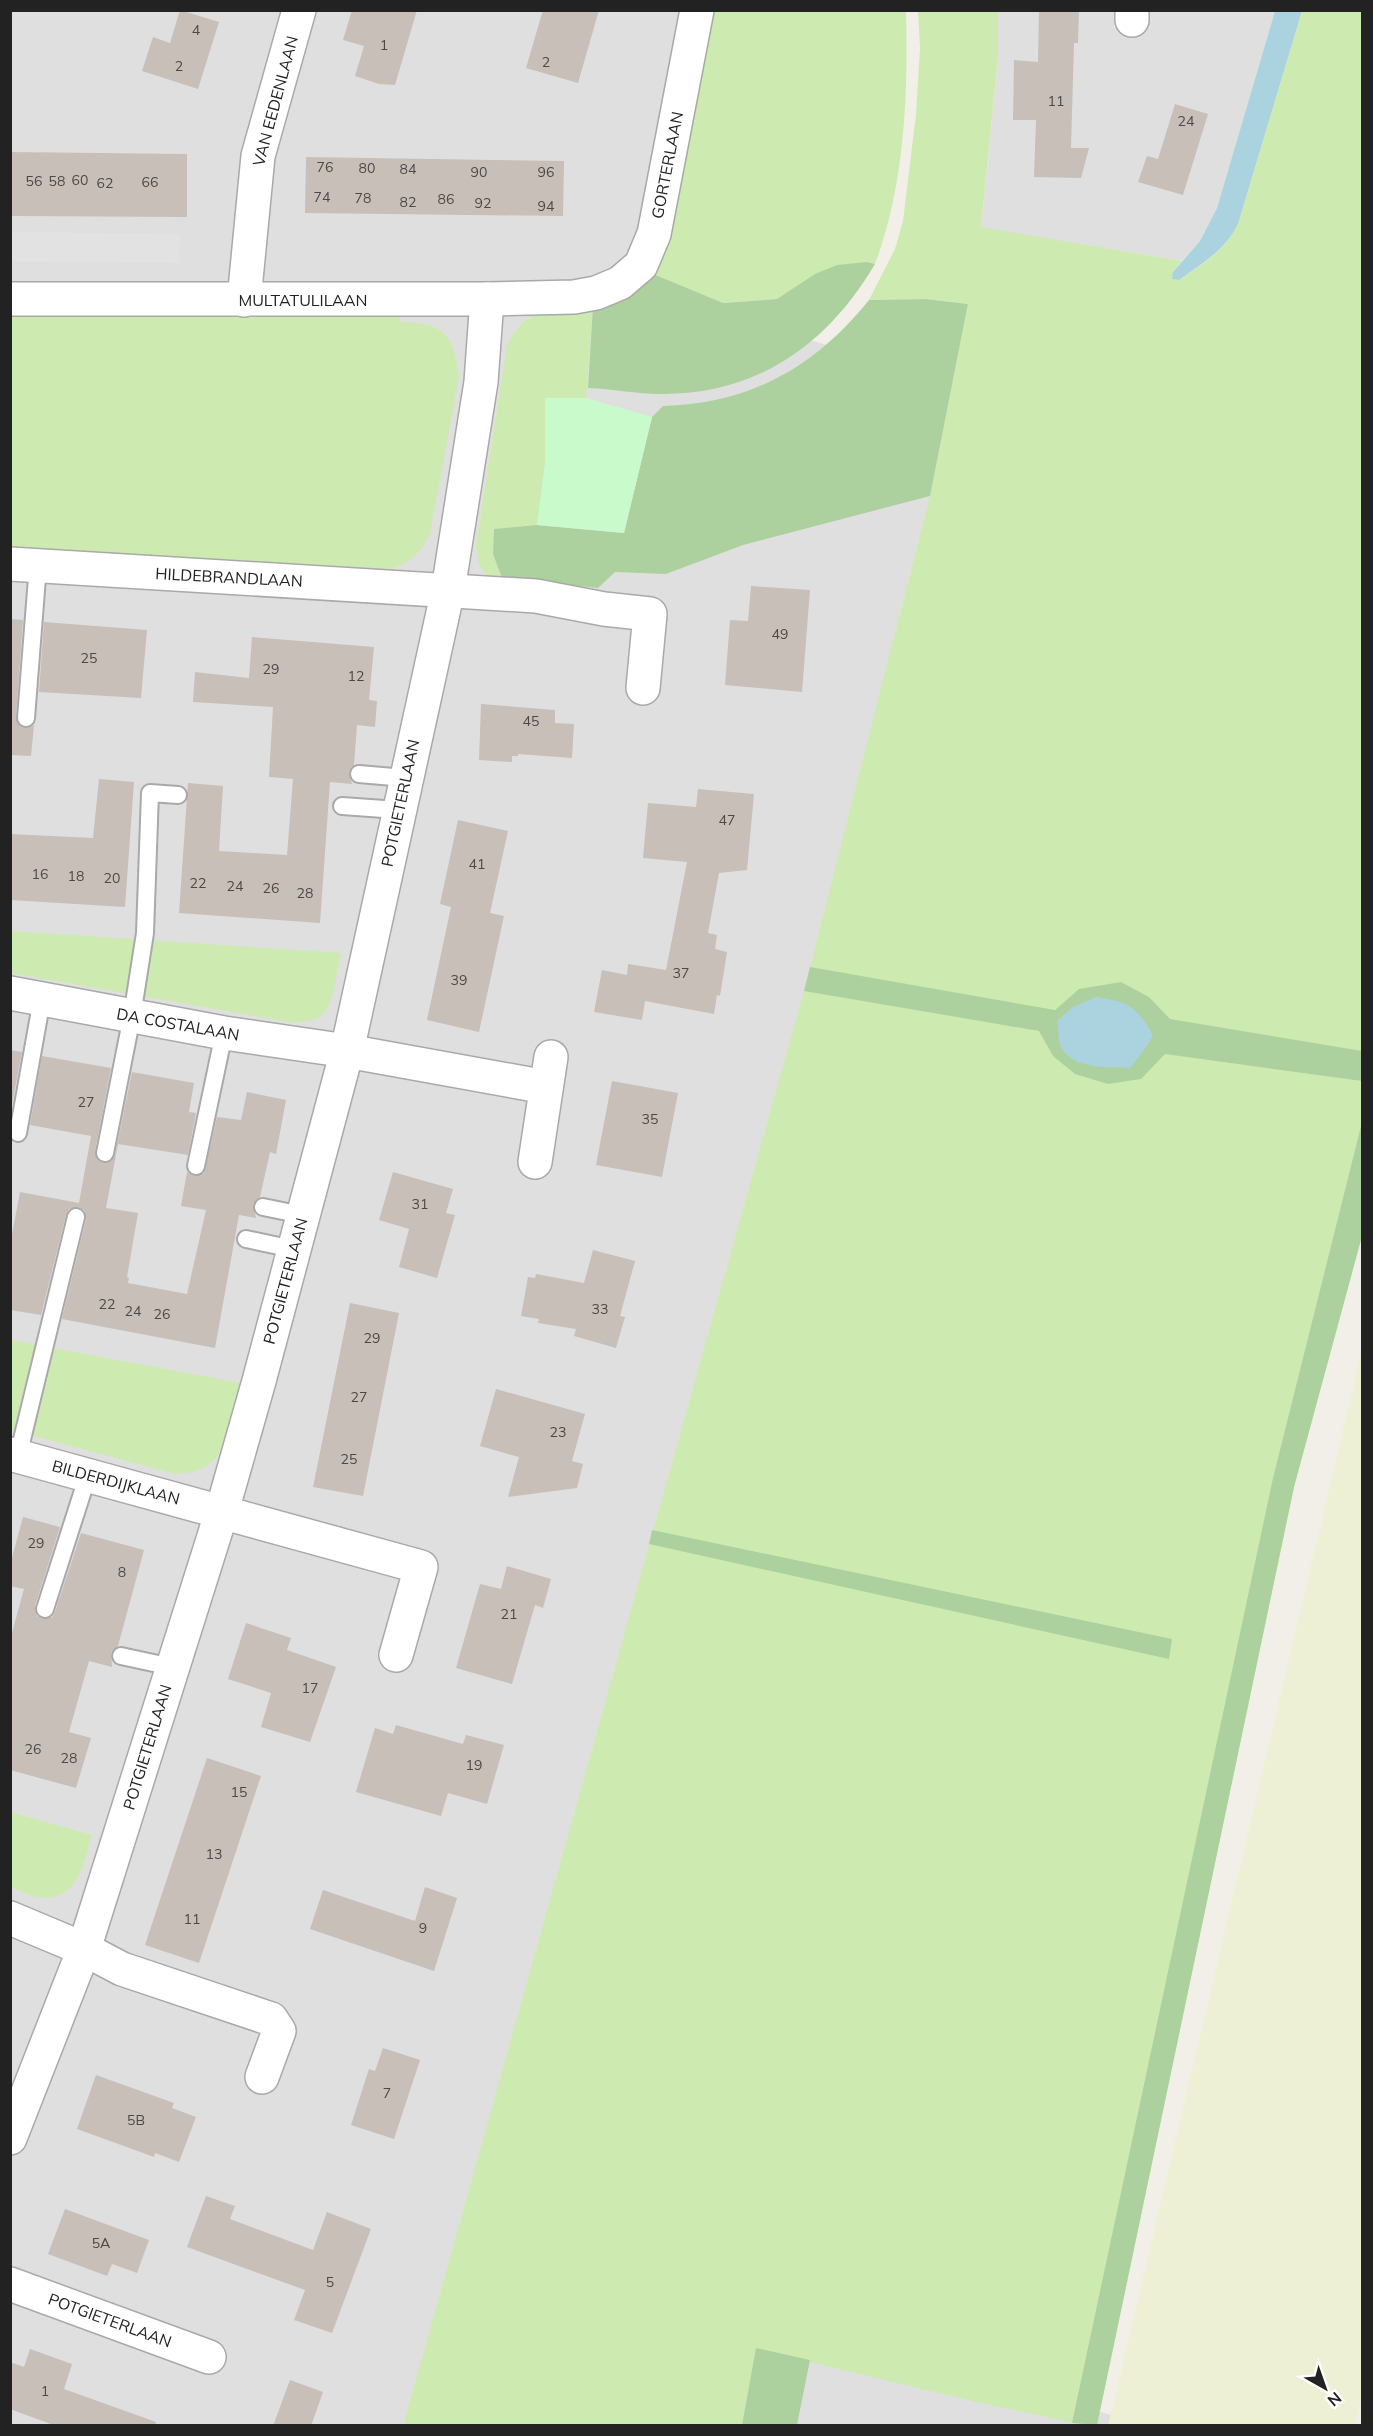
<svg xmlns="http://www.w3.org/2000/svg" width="1373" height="2436" font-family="Mulish,sans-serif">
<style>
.residential{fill:#e0dfdf}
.farmland{fill:#eef0d5}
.grass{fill:#cdebb0}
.forest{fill:#add19e}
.park{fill:#c8facc}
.parking{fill:#e2e2e2}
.water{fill:#aad3df}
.building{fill:#c7bfb8}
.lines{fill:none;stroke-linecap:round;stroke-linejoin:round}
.service-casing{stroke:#a9a9a9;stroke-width:20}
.minor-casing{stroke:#a9a9a9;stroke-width:36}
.service{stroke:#fff;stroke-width:16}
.minor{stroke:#fff;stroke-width:33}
.labels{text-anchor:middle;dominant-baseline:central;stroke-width:6;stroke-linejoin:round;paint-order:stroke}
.number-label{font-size:14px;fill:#4b4948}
.street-label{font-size:16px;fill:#222;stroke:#fff}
</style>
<rect width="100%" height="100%" fill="#f2efe9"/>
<g class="residential">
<path d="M 11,11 L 754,11 L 695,308 L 978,387 L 453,2425 L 11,2426 Z"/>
<path d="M 998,11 L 1114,11 L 1114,27 L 1145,28 L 1146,11 L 1275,11 L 1217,208 L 1200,241 L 1182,261 L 981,228 L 998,57 Z"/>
<path d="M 739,2320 L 1128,2419 L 1127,2426 L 718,2426 Z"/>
</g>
<path class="farmland" d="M 1362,1349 L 1362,2396 L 1354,2425 L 1108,2426 Z"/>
<g class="grass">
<path d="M 711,11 L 906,11 C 908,95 905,184 875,264 L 867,262 L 795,289 L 777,299 L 722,303 L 653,274 Z"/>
<path d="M 918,11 L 998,11 L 998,57 L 981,227 L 1182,261 L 1173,272 L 1173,279 L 1179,280 C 1203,264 1225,250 1238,224 L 1302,11 L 1362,11 L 1362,1236 L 1294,1487 L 1097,2425 L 1085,2425 L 980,2403 L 756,2349 L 742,2425 L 403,2426 L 804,991 L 930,496 L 968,304 L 926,299 L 869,300 L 895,249 L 903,221 L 916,114 L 920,48 Z"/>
<path d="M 593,306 L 586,398 L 545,398 L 545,464 L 537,525 L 494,529 L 493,554 L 502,578 L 488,578 L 478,563 L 476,545 L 507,345 C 527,304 553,310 593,306 Z"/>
<path d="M 399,314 L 401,322 C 443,322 455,335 459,377 L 430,534 C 421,555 404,566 383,572 L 11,554 L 10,317 Z"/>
<path d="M 10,931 L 341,953 C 337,969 334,1004 323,1015 C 316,1021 303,1021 294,1023 L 11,973 Z"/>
<path d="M 10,1340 L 246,1384 C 237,1415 231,1455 199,1470 C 192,1473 183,1473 175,1474 L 11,1430 Z"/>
<path d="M 11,1812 L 92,1835 C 84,1861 80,1895 47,1898 C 36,1899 21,1891 11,1888 Z"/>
</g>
<g class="forest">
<path d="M 867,262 L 875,264 C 828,344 757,395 661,394 C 637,394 612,389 588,388 L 593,306 C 615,311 640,290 653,274 L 723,303 L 777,299 L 815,274 L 837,265 Z"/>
<path d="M 926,299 L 968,304 L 930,496 L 743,545 L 666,574 L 615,572 L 598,588 L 502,578 L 493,554 L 494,529 L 537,525 L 624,533 L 652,417 L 663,406 C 750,404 815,367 869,300 Z"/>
<path d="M 810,967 L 1055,1010 L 1079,989 L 1121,982 L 1149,997 L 1170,1019 L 1362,1051 L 1362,1081 L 1165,1054 L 1141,1079 L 1108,1084 L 1075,1074 L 1053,1056 L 1039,1031 L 804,991 Z"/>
<path d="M 1362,1122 L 1362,1236 L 1294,1487 L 1097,2425 L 1072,2423 L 1273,1478 Z"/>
<path d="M 652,1530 L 1172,1639 L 1169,1659 L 649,1544 Z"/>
<path d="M 756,2348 L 810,2360 L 797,2425 L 742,2425 Z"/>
</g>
<path class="park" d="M 545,398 L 586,398 L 652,417 L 624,533 L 537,525 L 545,464 Z"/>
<path class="parking" d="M 11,232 L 180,234 L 179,263 L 11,261 Z"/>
<g class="water">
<path d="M 1275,11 L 1302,11 L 1238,224 C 1225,250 1203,263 1179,280 L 1172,279 L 1173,272 L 1200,241 L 1217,208 Z"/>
<path d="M 1096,997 C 1129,1002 1136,1006 1153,1035 L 1147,1046 L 1130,1068 C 1107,1067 1066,1070 1059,1041 C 1058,1034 1058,1027 1057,1021 L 1073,1007 Z"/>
</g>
<g class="building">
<path d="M 180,10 L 219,22 L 198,89 L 142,71 L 153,37 L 170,43 Z"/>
<path d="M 352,10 L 417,10 L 395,85 L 379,84 L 355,76 L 364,46 L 343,40 Z"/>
<path d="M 543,10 L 599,10 L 578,83 L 526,68 Z"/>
<path d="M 1039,10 L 1079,10 L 1078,43 L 1074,43 L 1071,148 L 1089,148 L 1081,178 L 1034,177 L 1036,120 L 1013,120 L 1014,60 L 1038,62 Z"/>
<path d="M 1175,104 L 1208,114 L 1183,195 L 1138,182 L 1147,156 L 1158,159 Z"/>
<path d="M 10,152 L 187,154 L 187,217 L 10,216 Z"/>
<path d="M 306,157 L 564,161 L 563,216 L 305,213 Z"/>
<path d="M 751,586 L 810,590 L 802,692 L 725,685 L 730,620 L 748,621 Z"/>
<path d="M 10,619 L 23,620 L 16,717 L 21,727 L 26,728 L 34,725 L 31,756 L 10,755 Z"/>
<path d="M 44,622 L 147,630 L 141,698 L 39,692 Z"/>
<path d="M 252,637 L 374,647 L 369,700 L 377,701 L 375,727 L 357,725 L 354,765 L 349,773 L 352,784 L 330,782 L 320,923 L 179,913 L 188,783 L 223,786 L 219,851 L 287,855 L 293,779 L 269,777 L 273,707 L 193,702 L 195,672 L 249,678 Z"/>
<path d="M 481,704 L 555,710 L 555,723 L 574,724 L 572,758 L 518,754 L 518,756 L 512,756 L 512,762 L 479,760 Z"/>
<path d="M 99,779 L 134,782 L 125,907 L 10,900 L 10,834 L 93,838 Z"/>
<path d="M 698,789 L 754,794 L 747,870 L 719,873 L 708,933 L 717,935 L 715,949 L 727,952 L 720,996 L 717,995 L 714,1014 L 645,1001 L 642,1020 L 594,1012 L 602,970 L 627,975 L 628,964 L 666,970 L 687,862 L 643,858 L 648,803 L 696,807 Z"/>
<path d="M 458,820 L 508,831 L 490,913 L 504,916 L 479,1032 L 427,1020 L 451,907 L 440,904 Z"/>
<path d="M 10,1050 L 22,1052 L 10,1115 Z"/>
<path d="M 42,1056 L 111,1068 L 95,1151 L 98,1160 L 104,1163 L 112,1160 L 115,1155 L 132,1072 L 194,1083 L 189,1112 L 196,1113 L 188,1155 L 118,1144 L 106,1208 L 138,1213 L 127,1277 L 129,1278 L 128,1283 L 187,1294 L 206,1210 L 181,1206 L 187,1172 L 194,1176 L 204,1173 L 217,1117 L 241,1120 L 247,1092 L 286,1100 L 276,1154 L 270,1152 L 260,1197 L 253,1204 L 256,1218 L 239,1215 L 215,1348 L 62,1319 L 86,1219 L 84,1210 L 78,1207 L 69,1209 L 66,1215 L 41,1315 L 10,1310 L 10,1245 L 20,1192 L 79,1203 L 91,1136 L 30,1125 Z"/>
<path d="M 612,1081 L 678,1093 L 662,1177 L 596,1165 Z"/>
<path d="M 393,1172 L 453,1189 L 446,1213 L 455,1215 L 437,1278 L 399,1267 L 409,1229 L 379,1220 Z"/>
<path d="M 593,1250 L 635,1261 L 620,1316 L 625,1317 L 616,1348 L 574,1336 L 576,1329 L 538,1323 L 539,1319 L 521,1316 L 528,1277 L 535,1278 L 536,1274 L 584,1283 Z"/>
<path d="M 350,1303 L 399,1313 L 363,1496 L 313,1487 Z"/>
<path d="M 496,1389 L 585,1414 L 572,1461 L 583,1464 L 577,1488 L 508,1497 L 519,1457 L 480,1446 Z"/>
<path d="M 23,1517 L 60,1527 L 35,1606 L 37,1616 L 42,1619 L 52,1617 L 55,1612 L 81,1533 L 144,1550 L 118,1646 L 111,1653 L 112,1667 L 89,1661 L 69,1732 L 91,1738 L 76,1788 L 10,1770 L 10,1640 L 24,1589 L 10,1586 L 10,1565 Z"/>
<path d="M 507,1566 L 551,1579 L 543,1608 L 535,1605 L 512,1684 L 456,1668 L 480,1584 L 501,1589 Z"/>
<path d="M 246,1623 L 291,1638 L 287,1650 L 336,1667 L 310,1742 L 261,1727 L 271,1693 L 228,1679 Z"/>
<path d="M 396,1725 L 463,1744 L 466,1735 L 504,1745 L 487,1804 L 448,1793 L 441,1816 L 356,1792 L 375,1728 L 393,1734 Z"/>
<path d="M 207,1758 L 261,1776 L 199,1963 L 145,1945 Z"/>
<path d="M 425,1887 L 457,1898 L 434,1971 L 310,1929 L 323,1890 L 415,1921 Z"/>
<path d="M 383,2048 L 420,2060 L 394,2139 L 351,2125 L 369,2069 L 375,2071 Z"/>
<path d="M 96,2075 L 174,2103 L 172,2108 L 196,2117 L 179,2162 L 155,2153 L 154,2157 L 77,2129 Z"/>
<path d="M 206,2196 L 235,2206 L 230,2219 L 313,2250 L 327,2212 L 371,2229 L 332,2333 L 294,2320 L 305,2290 L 187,2247 Z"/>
<path d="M 65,2209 L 149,2240 L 137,2273 L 112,2264 L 107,2276 L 48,2254 Z"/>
<path d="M 30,2349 L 72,2364 L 64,2389 L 156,2422 L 155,2426 L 56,2426 L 10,2409 L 10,2362 L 24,2367 Z"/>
<path d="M 290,2380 L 323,2392 L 311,2426 L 273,2426 Z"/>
</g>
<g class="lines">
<g class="service-casing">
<g id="service">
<path d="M 26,718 L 38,565"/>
<path d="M 359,774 L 405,778"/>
<path d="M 342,806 L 398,810"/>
<path d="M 18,1133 L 42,999"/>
<path d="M 105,1153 L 132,1016 L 145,933 L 150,793 L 178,795"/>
<path d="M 196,1166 L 224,1033"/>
<path d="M 263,1207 L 302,1215"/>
<path d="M 246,1239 L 293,1249"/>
<path d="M 18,1456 L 76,1217"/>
<path d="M 45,1609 L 88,1475"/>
<path d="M 121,1656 L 172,1667"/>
</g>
</g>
<g class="minor-casing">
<g id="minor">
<path d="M 1132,20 L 1132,10"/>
<path d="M 10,299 L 487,299 L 574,297 L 596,293 L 620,283 L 641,265 L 654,234 L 697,10"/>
<path d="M 244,300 L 258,156 L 299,10"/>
<path d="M 10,564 L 536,596 L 604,609 L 650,614 L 643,688"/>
<path d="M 10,993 L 224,1033 L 347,1051 L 546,1087"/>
<path d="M 535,1162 L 551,1057"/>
<path d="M 10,1454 L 421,1567 L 396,1655"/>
<path d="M 10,1918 L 84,1949 L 122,1969 L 271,2019 L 279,2031 L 262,2077"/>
<path d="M 10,2138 L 84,1949 L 222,1511 L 259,1381 L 347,1051 L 448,590 L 481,382 L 487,299"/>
<path d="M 10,2284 L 209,2357"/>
</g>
</g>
<use href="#service" class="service"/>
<use href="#minor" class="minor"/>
</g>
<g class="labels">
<g class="number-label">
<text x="196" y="30">4</text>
<text x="384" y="45">1</text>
<text x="546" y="62">2</text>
<text x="179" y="66">2</text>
<text x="1056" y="101">11</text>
<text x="1186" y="121">24</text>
<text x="325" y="167">76</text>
<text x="367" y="168">80</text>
<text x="408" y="169">84</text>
<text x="479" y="172">90</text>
<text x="546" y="172">96</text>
<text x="80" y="180">60</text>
<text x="34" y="181">56</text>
<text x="57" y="181">58</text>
<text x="150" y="182">66</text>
<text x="105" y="183">62</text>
<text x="322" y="197">74</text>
<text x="363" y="198">78</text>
<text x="446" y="199">86</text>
<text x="408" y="202">82</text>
<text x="483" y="203">92</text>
<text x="546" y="206">94</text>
<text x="780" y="634">49</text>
<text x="89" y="658">25</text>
<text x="271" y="669">29</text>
<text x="356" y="676">12</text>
<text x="531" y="721">45</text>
<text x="727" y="820">47</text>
<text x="477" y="864">41</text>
<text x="40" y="874">16</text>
<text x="76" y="876">18</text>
<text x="112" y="878">20</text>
<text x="198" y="883">22</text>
<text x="235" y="886">24</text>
<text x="271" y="888">26</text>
<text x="305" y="893">28</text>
<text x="681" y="973">37</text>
<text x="459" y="980">39</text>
<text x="86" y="1102">27</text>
<text x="650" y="1119">35</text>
<text x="420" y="1204">31</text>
<text x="107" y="1304">22</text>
<text x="600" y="1309">33</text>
<text x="133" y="1311">24</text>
<text x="162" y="1314">26</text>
<text x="372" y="1338">29</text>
<text x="359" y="1397">27</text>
<text x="558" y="1432">23</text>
<text x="349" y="1459">25</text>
<text x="36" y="1543">29</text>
<text x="122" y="1572">8</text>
<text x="509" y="1614">21</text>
<text x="310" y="1688">17</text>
<text x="33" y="1749">26</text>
<text x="69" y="1758">28</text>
<text x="474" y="1765">19</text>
<text x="239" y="1792">15</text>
<text x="214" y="1854">13</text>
<text x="192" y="1919">11</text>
<text x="423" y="1928">9</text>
<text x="387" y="2093">7</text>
<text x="136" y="2120">5B</text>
<text x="101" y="2243">5A</text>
<text x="330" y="2282">5</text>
<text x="45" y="2391">1</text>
</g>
<g class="street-label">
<text transform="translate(275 101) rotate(-75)">VAN EEDENLAAN</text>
<text transform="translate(667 165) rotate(-79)">GORTERLAAN</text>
<text x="303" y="300">MULTATULILAAN</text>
<text transform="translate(229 577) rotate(3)">HILDEBRANDLAAN</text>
<text transform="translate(400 803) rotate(-78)">POTGIETERLAAN</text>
<text transform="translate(178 1024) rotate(10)">DA COSTALAAN</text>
<text transform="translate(285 1281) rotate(-75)">POTGIETERLAAN</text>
<text transform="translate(116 1482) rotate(15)">BILDERDIJKLAAN</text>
<text transform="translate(147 1747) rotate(-73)">POTGIETERLAAN</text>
<text transform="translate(110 2320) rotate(20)">POTGIETERLAAN</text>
</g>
</g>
<rect width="1373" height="2436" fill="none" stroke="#222222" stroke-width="24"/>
<g transform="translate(1325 2388) rotate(140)" stroke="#ffffff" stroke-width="4.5" paint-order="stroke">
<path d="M0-4.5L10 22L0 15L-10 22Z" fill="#222222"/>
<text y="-9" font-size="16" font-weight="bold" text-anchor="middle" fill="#222222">N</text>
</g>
</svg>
